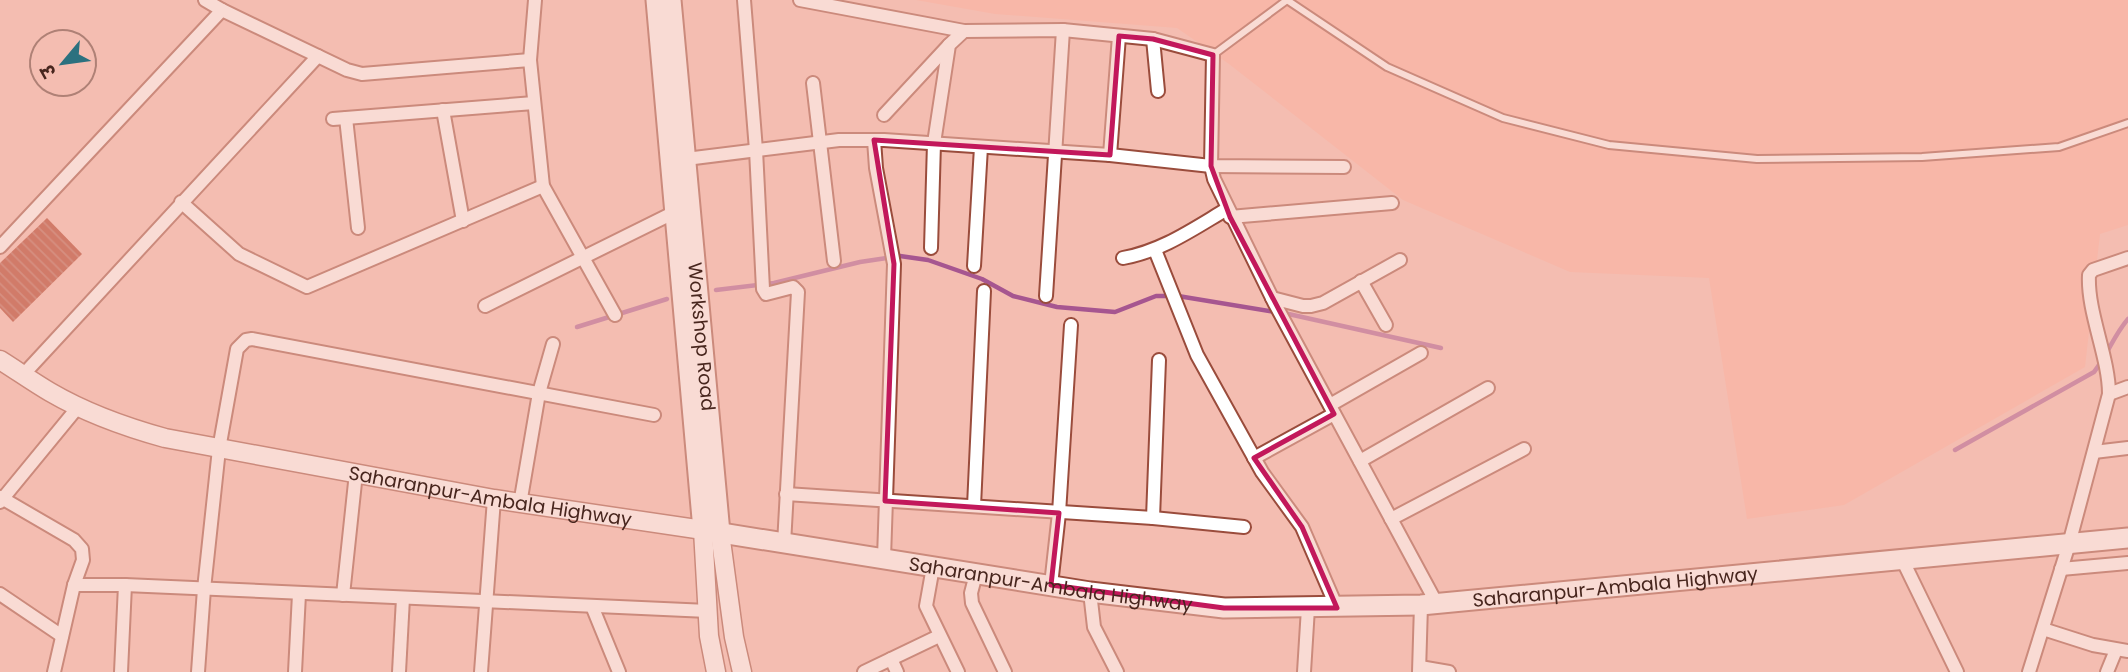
<svg xmlns="http://www.w3.org/2000/svg" width="2128" height="672" font-family="Poppins,'Noto Sans Devanagari',sans-serif">
<style>
.built{fill:#fcaf9e}
.lines{fill:none;stroke-linecap:round;stroke-linejoin:round}
.stream{stroke:#a65690;stroke-width:4.5}
.building{fill:url(#building-back-hatch)}
.lane-casing{stroke:#9a4c3c;stroke-width:10}
.street-casing{stroke:#9a4c3c;stroke-width:16}
.secondary-casing{stroke:#9a4c3c;stroke-width:21}
.primary-casing{stroke:#9a4c3c;stroke-width:23}
.lane{stroke:#fff;stroke-width:6}
.street{stroke:#fff;stroke-width:12}
.secondary{stroke:#fff;stroke-width:18}
.primary{stroke:#fff;stroke-width:19}
.marked{fill:none;stroke:#c2185b;stroke-width:5;stroke-linejoin:round}
.labels{text-anchor:middle;dominant-baseline:central;stroke-width:7;stroke-linejoin:round;paint-order:stroke}
.street-label{font-size:19px;fill:#48261e;stroke:#f4bdb1}
</style>
<defs>
<pattern id="building-back-hatch" width="6" height="6" patternUnits="userSpaceOnUse" patternTransform="scale(1.75)"><rect width="6" height="6" fill="#a72b13"/><path d="M-1 5l2 2M0 0l6 6M5-1l2 2" fill="none" stroke="#b15746"/></pattern>
</defs>
<rect width="100%" height="100%" fill="#f4bdb1"/>
<path class="built" d="M 916,0 L 2128,0 L 2128,225 L 2100,234 L 2085,367 L 1844,505 L 1747,519 L 1709,278 L 1570,272 L 1403,200 L 1229,64 L 1177,28 L 995,14 Z"/>
<g class="lines">
<g class="stream">
<path d="M 716,290 L 774,283 L 860,262 L 900,256 L 928,260 L 982,279 L 1013,296 L 1057,307 L 1115,312 L 1156,296 L 1178,296 L 1275,312"/>
<path d="M 1284,313 L 1441,348"/>
<path d="M 577,327 L 667,299"/>
<path d="M 1955,450 L 2094,372 C 2108,354 2114,335 2128,319"/>
</g>
</g>
<path class="building" d="M 47,218 L 82,254 L 13,322 L 0,308 L 0,263 Z"/>
<g class="lines">
<g class="lane-casing">
<g id="lane">
<path d="M 1287,0 L 1387,67 L 1503,118 L 1609,145 L 1757,159 L 1922,157 L 2059,147 L 2128,123"/>
<path d="M 1213,55 L 1287,0"/>
</g>
</g>
<g class="street-casing">
<g id="street">
<path d="M 205,0 L 222,10"/>
<path d="M 535,0 L 530,60 L 543,186 L 615,315"/>
<path d="M 744,0 L 756,150 L 763,289 L 766,294 L 793,287 L 798,292 L 784,544"/>
<path d="M 800,0 L 964,31 L 1063,30 L 1153,39 L 1213,55 L 1211,166 L 1214,179 L 1275,304 L 1437,604"/>
<path d="M 1153,39 L 1158,91"/>
<path d="M 813,83 L 834,261"/>
<path d="M 443,110 L 463,221"/>
<path d="M 884,115 L 949,45"/>
<path d="M 346,118 L 358,228"/>
<path d="M 333,119 L 534,103"/>
<path d="M 874,140 L 876,168 L 894,264 L 884,558"/>
<path d="M 1110,155 L 1119,36"/>
<path d="M 686,159 L 839,140 L 884,140 L 1110,155 L 1211,166 L 1344,167"/>
<path d="M 181,202 L 239,254 L 307,287 L 543,186"/>
<path d="M 1230,217 L 1392,203"/>
<path d="M 0,247 L 222,10 L 347,70 L 362,74 L 530,60"/>
<path d="M 931,248 L 934,143 L 949,45 L 964,31"/>
<path d="M 1155,250 L 1197,355 L 1262,472 L 1302,527 L 1337,608"/>
<path d="M 1123,258 C 1162,251 1193,229 1227,209"/>
<path d="M 974,266 L 981,147"/>
<path d="M 1361,281 L 1386,325"/>
<path d="M 1046,296 L 1063,30"/>
<path d="M 1272,298 L 1303,306 L 1311,306 L 1323,303 L 1400,260"/>
<path d="M 485,306 L 675,212"/>
<path d="M 23,375 L 318,56"/>
<path d="M 2109,394 L 2128,387"/>
<path d="M 1330,405 L 1421,353"/>
<path d="M 2094,452 L 2128,448"/>
<path d="M 1254,458 L 1334,414"/>
<path d="M 1360,461 L 1488,388"/>
<path d="M 786,494 L 1153,518 L 1244,527"/>
<path d="M 0,497 L 74,540 L 82,549 L 83,560 L 74,585 L 54,672"/>
<path d="M 0,502 L 78,407"/>
<path d="M 520,504 L 539,393 L 553,344"/>
<path d="M 974,506 L 984,291"/>
<path d="M 1153,518 L 1159,360"/>
<path d="M 1391,519 L 1524,449"/>
<path d="M 1902,559 L 1957,672"/>
<path d="M 933,567 L 926,606 L 958,672"/>
<path d="M 2061,569 L 2128,563"/>
<path d="M 976,574 L 971,593 L 972,603 L 1005,672"/>
<path d="M 74,585 L 125,585 L 708,611"/>
<path d="M 1051,585 L 1059,513 L 1071,325"/>
<path d="M 1090,592 L 1094,627 L 1117,672"/>
<path d="M 0,594 L 62,636"/>
<path d="M 343,595 L 356,473"/>
<path d="M 592,606 L 619,672"/>
<path d="M 2043,629 L 2093,645 L 2128,651"/>
<path d="M 891,659 L 897,672"/>
<path d="M 1420,667 L 1449,672"/>
<path d="M 121,672 L 125,585"/>
<path d="M 198,672 L 204,589 L 219,449 L 237,349 L 246,340 L 252,339 L 654,415"/>
<path d="M 295,672 L 299,594"/>
<path d="M 399,672 L 403,598"/>
<path d="M 481,672 L 494,499"/>
<path d="M 864,672 L 939,636"/>
<path d="M 1304,672 L 1308,608"/>
<path d="M 1419,672 L 1421,605"/>
<path d="M 2029,672 L 2069,544 L 2109,394 C 2109,357 2087,312 2089,275 L 2093,270 L 2128,258"/>
<path d="M 2107,672 L 2116,650"/>
</g>
</g>
<g class="secondary-casing">
<g id="secondary">
<path id="s1" d="M 0,360 C 16,370 33,382 50,392 C 86,413 125,427 165,438 L 494,499 L 703,530 L 709,636 L 716,672"/>
<path d="M 720,533 L 734,637 L 742,672"/>
</g>
</g>
<g class="primary-casing">
<g id="primary">
<path id="s2" d="M 656,0 L 703,530 L 1090,592 L 1224,608 L 1421,605 L 2128,538"/>
<path id="s3" d="M 671,0 L 720,533"/>
</g>
</g>
<use href="#lane" class="lane"/>
<use href="#street" class="street"/>
<use href="#secondary" class="secondary"/>
<use href="#primary" class="primary"/>
</g>
<path d="M0 0H2128V672H0ZM 1119,36 L 1153,39 L 1213,55 L 1211,166 L 1230,217 L 1334,414 L 1254,458 L 1302,527 L 1337,608 L 1224,608 L 1051,585 L 1059,513 L 885,501 L 894,264 L 874,140 L 1110,155 Z" fill="#f4bdb1" fill-opacity=".55" fill-rule="evenodd"/>
<path class="marked" d="M 1119,36 L 1153,39 L 1213,55 L 1211,166 L 1230,217 L 1334,414 L 1254,458 L 1302,527 L 1337,608 L 1224,608 L 1051,585 L 1059,513 L 885,501 L 894,264 L 874,140 L 1110,155 Z"/>
<g class="labels">
<g class="street-label">
<text stroke="none"><textPath href="#s3" startOffset="338">Workshop Road</textPath></text>
<text stroke="none"><textPath href="#s1" startOffset="514">Saharanpur-Ambala Highway</textPath></text>
<text stroke="none"><textPath href="#s2" startOffset="884">Saharanpur-Ambala Highway</textPath></text>
<text stroke="none"><textPath href="#s2" startOffset="1451">Saharanpur-Ambala Highway</textPath></text>
</g>
</g>
<g transform="translate(63 63) rotate(241)"><circle r="33" fill="#f4bdb1" stroke="#af8176" stroke-width="2"/>
<path d="M0-5L12 26L0 18L-12 26Z" fill="#2b717f"/>
<text y="-10" font-size="19" font-weight="bold" text-anchor="middle" fill="#48261e">उ</text>
</g>
</svg>
